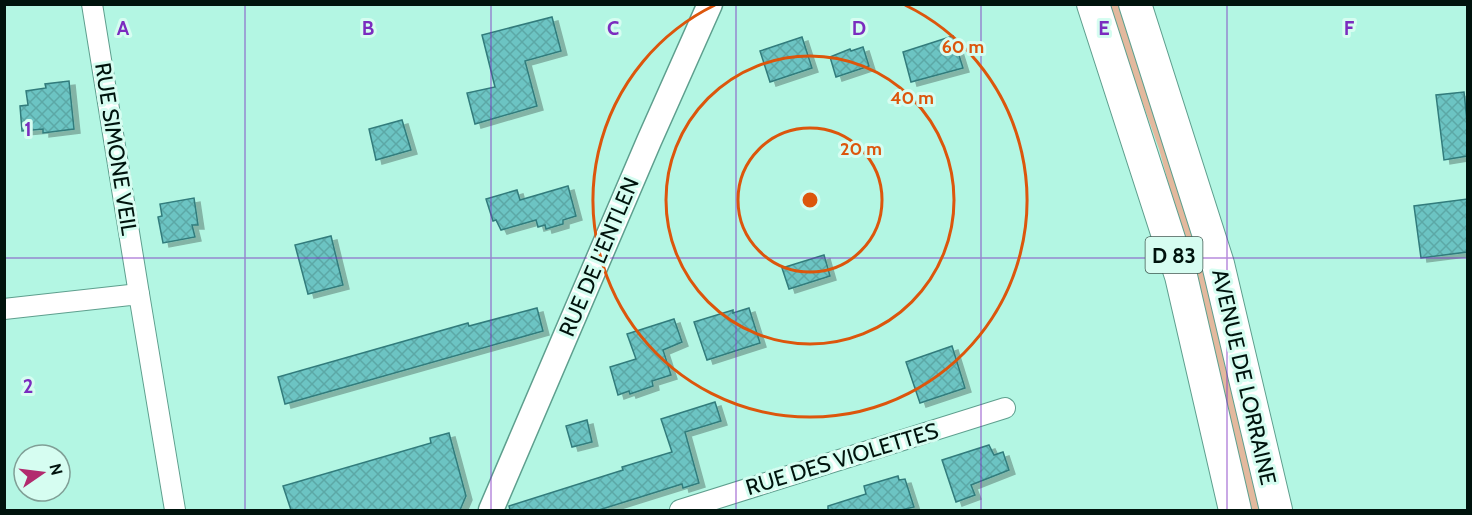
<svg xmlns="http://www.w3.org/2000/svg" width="1472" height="515" font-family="Cabin,sans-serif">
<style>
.grass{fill:#e3b99e}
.building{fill:url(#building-cross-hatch);stroke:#327c7c;stroke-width:1.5;filter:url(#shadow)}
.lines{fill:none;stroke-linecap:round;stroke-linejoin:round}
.minor-casing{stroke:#5e9f8e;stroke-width:22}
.tertiary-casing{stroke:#5e9f8e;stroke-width:27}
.primary-casing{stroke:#5e9f8e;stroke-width:34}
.minor{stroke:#fff;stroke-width:20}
.tertiary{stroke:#fff;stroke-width:24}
.primary{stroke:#fff;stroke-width:32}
.grid{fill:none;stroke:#7b2cbf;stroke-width:1.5;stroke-opacity:0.55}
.ring{fill:none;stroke:#dc560c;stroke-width:3}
.labels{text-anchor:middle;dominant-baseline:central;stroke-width:6;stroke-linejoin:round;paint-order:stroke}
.shield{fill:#d6fdf1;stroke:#405951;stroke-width:1.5}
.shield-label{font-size:21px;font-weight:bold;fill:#00130d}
.street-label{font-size:22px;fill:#00130d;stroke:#d6fdf1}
.grid-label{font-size:20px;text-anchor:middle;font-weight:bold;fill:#7b2cbf;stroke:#d6fdf1;stroke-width:6;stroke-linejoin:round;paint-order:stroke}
.centre{fill:#dc560c;stroke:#d6fdf1;stroke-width:3}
.ring-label{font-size:18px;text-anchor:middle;font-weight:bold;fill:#dc560c;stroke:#d6fdf1;stroke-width:6;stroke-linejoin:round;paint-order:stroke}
</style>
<defs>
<pattern id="building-cross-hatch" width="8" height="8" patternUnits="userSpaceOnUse" patternTransform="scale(1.5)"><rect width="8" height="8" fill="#6cc4c3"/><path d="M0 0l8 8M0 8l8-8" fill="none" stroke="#5ca8a6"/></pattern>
<filter id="shadow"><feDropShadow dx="6" dy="4" stdDeviation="0" flood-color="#0004"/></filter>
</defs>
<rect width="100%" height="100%" fill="#b3f6e3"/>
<path class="grass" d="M 1108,5 L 1122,5 L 1214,300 L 1262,510 L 1250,510 L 1208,327 L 1159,149 Z"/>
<g class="building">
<path d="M 552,17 L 561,51 L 525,61 L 537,106 L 475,124 L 467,93 L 495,87 L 482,35 Z"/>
<path d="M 953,36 L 963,68 L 911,82 L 903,52 Z"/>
<path d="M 802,37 L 812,68 L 770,82 L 760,51 Z"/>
<path d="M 863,47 L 869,66 L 836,77 L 830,57 L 850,49 L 851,51 Z"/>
<path d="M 69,81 L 74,129 L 43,133 L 43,129 L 22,131 L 20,106 L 28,105 L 26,91 L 46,88 L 45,84 Z"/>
<path d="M 1464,92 L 1467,121 L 1467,156 L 1444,160 L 1436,95 Z"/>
<path d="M 402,120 L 411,150 L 376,160 L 369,129 Z"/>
<path d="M 568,186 L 576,216 L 563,220 L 563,224 L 546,229 L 545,225 L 538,227 L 536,220 L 501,230 L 496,220 L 493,221 L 486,199 L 517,190 L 520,200 Z"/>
<path d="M 194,198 L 198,225 L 192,225 L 195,237 L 163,243 L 158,217 L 162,216 L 160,204 Z"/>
<path d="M 1467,199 L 1467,252 L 1421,258 L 1414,206 Z"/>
<path d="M 331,236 L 343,285 L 308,294 L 295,245 Z"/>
<path d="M 824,255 L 830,276 L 789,289 L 782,268 Z"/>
<path d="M 537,308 L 543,331 L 285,404 L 278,377 L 468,323 L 469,326 Z"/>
<path d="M 749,308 L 760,343 L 707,360 L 694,322 L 733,310 L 733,313 Z"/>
<path d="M 674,319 L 682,342 L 663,350 L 671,375 L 652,381 L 653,386 L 630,394 L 629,391 L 618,395 L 610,367 L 636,359 L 627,334 Z"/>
<path d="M 952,346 L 965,388 L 920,403 L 906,362 Z"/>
<path d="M 715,402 L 721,421 L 685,432 L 699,483 L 683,488 L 682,484 L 599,510 L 510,510 L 509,506 L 623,470 L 622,467 L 672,452 L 661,419 Z"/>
<path d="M 587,420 L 592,442 L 572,447 L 566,426 Z"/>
<path d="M 449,433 L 466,496 L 460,510 L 291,510 L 283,486 L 431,443 L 430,438 Z"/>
<path d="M 989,445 L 994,455 L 1003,452 L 1009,470 L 971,485 L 975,495 L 956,502 L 942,460 Z"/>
<path d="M 898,476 L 899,480 L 905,479 L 914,507 L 901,510 L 828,510 L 828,506 L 866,494 L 864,486 Z"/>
</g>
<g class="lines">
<g class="minor-casing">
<g id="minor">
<path d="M 92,4 L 139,294"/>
<path d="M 4,309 L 139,294 L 175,510"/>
<path d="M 680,510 L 1005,408"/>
</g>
</g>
<g class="tertiary-casing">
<path id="tertiary" d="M 491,510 L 649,141 L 710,4"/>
</g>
<g class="primary-casing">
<g id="primary">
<path d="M 1093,4 L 1181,276 L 1235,510"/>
<path d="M 1135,4 L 1218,264 L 1276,510"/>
</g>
</g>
<use href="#minor" class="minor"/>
<use href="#tertiary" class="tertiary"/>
<use href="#primary" class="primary"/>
</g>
<path class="grid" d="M 245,4 L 245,510M 491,4 L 491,510M 736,4 L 736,510M 981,4 L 981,510M 1227,4 L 1227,510M 4,258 L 1468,258"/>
<g class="ring">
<circle cx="810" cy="200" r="72"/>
<circle cx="810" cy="200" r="144"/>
<path d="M905 5A217 217 0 1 1 715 5"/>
</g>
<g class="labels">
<rect class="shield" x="1145.5" y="237" width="57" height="36" rx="4.5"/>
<g class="shield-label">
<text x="1174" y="255">D 83</text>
</g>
<g class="street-label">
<text transform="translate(116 149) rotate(81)">RUE SIMONE VEIL</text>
<text transform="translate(599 257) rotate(-67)">RUE DE L'ENTLEN</text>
<text transform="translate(1244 377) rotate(77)">AVENUE DE LORRAINE</text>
<text transform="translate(842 459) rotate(-17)">RUE DES VIOLETTES</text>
</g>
</g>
<g class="grid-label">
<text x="123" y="35">A</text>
<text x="368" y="35">B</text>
<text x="613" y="35">C</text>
<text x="859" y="35">D</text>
<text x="1104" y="35">E</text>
<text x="1349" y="35">F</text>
<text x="28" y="136">1</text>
<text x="28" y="393">2</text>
</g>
<circle cx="810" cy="200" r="9" class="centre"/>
<g class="ring-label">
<text x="963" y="53">60 m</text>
<text x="912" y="104">40 m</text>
<text x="861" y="155">20 m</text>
</g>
<rect width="1472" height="515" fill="none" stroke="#00130d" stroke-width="12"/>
<g transform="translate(42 473) rotate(76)"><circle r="28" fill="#d6fdf1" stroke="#809f96" stroke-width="1.5"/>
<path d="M0-4.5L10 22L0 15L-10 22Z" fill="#b22b6e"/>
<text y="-9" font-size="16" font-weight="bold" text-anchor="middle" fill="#00130d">N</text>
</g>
</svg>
